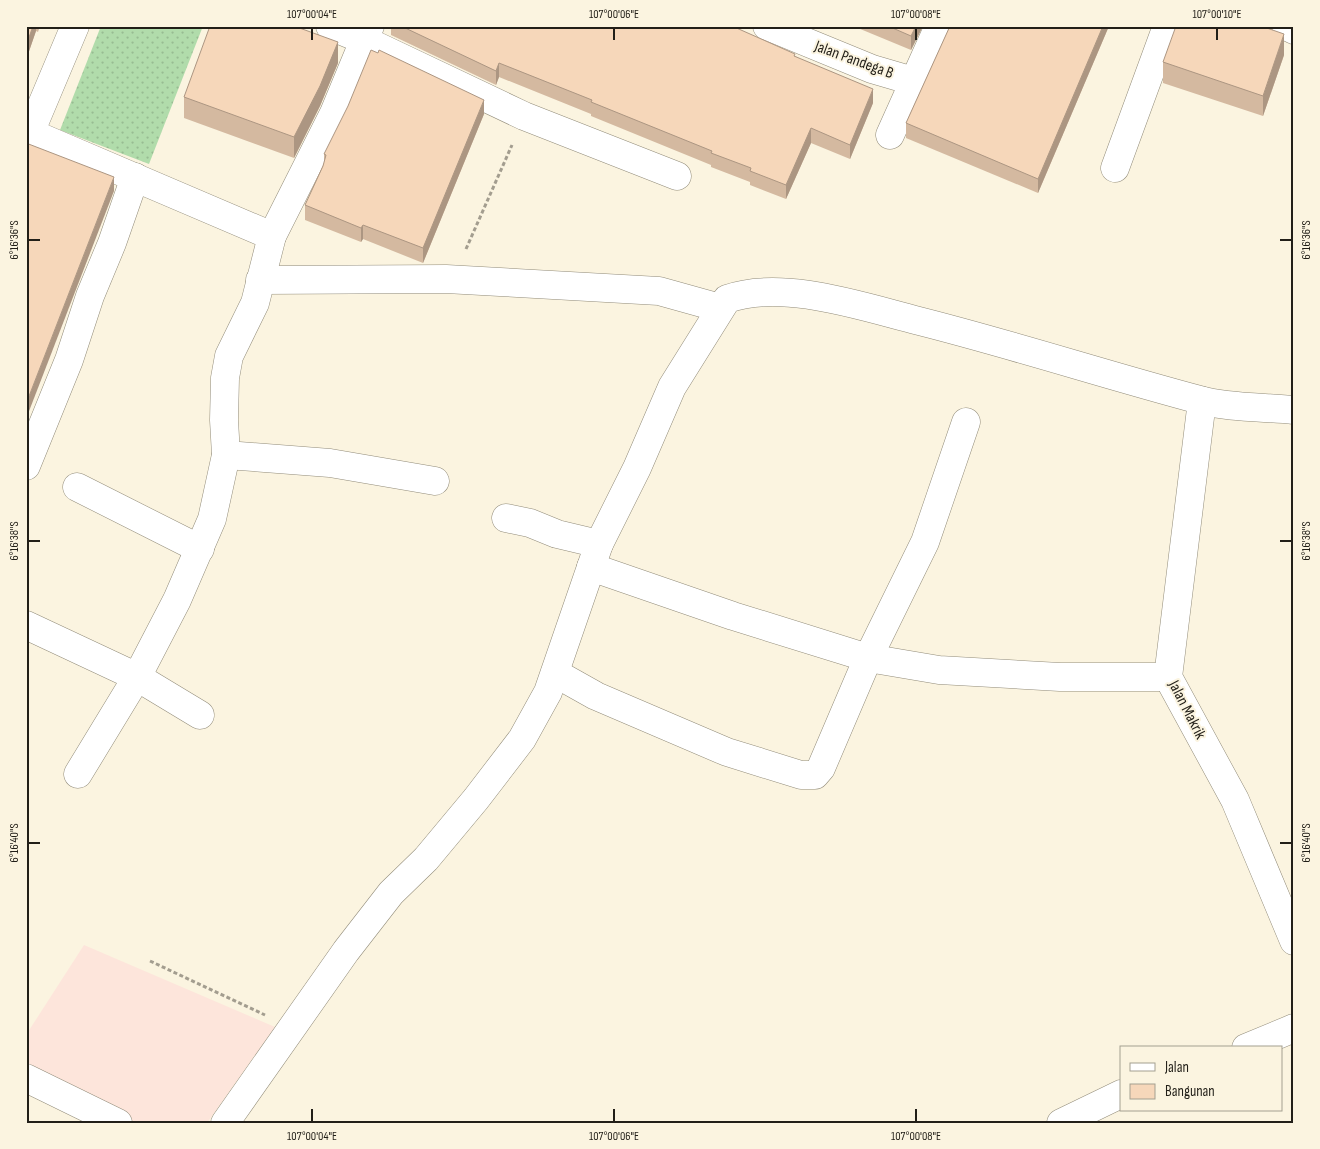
<svg xmlns="http://www.w3.org/2000/svg" width="1320" height="1149" font-family="'Sofia Sans Condensed',sans-serif">
<style>
.education{fill:#fde5db}
.grass{fill:url(#grass-dots)}
.lines{fill:none;stroke-linecap:round;stroke-linejoin:round}
.minor-casing{stroke:#928c7a;stroke-width:29}
.path{stroke:#a39d8f;stroke-width:3;stroke-dasharray:4 2.5;stroke-linecap:butt}
.minor{stroke:#fff;stroke-width:28}
.wall{fill:#d4b9a0}
.shaded-wall{fill:#ac9682}
.building{fill:#f6d7ba;stroke:#ac9682}
.ticks{fill:none;stroke:#221f18;stroke-width:2}
.labels{text-anchor:middle;dominant-baseline:central;stroke-width:4;stroke-linejoin:round;paint-order:stroke}
.street-label{font-size:16px;fill:#221f18;stroke:#fbf4e0}
.neatline{fill:none;stroke:#221f18;stroke-width:2}
.ticks-label{font-size:12px;text-anchor:middle;fill:#221f18}
</style>
<defs>
<pattern id="grass-dots" width="8" height="8" patternUnits="userSpaceOnUse" patternTransform="scale(1.25)"><rect width="8" height="8" fill="#b1dcab"/><path d="M2 2h.1M6 6h.1" fill="none" stroke="#98bc92" stroke-width="1.8" stroke-linecap="round"/></pattern>
</defs>
<rect width="100%" height="100%" fill="#fbf4e0"/>
<path class="education" d="M 84,945 L 275,1027 L 207,1123 L 137,1123 L 26,1067 L 26,1035 Z"/>
<path class="grass" d="M 101,26 L 203,26 L 149,164 L 60,130 Z"/>
<g class="lines">
<g class="minor-casing">
<g id="minor">
<path d="M 330,26 L 364,40 L 524,116 L 677,176"/>
<path d="M 767,26 L 872,69 L 913,81"/>
<path d="M 1286,26 L 1294,30"/>
<path d="M 26,131 L 272,236"/>
<path d="M 30,133 L 75,26"/>
<path d="M 890,135 L 939,26"/>
<path d="M 1115,168 L 1167,26"/>
<path d="M 260,280 L 446,279 L 500,282 L 659,291 L 720,308"/>
<path d="M 1202,401 L 1168,677 L 1235,800 L 1294,941"/>
<path d="M 226,455 L 330,463 L 435,481"/>
<path d="M 26,466 L 69,360 L 90,296 L 112,243 L 135,177"/>
<path d="M 77,487 L 200,549"/>
<path d="M 506,518 L 530,523 L 557,534 L 599,544"/>
<path d="M 591,567 L 733,616 L 868,658 L 939,670 L 1060,677 L 1168,677"/>
<path d="M 26,625 L 137,677 L 200,715"/>
<path d="M 555,673 L 596,696 L 727,752 L 801,775 L 815,775 L 821,768 L 868,658 L 925,542 L 966,422"/>
<path d="M 78,774 L 137,677 L 177,600 L 212,519 L 226,455 L 224,420 L 225,378 L 229,356 L 255,303 L 272,236 L 334,113 L 370,26"/>
<path d="M 1246,1048 L 1294,1028"/>
<path d="M 26,1078 L 118,1123"/>
<path d="M 225,1123 L 346,951 L 391,893 L 426,859 L 476,799 L 522,739 L 548,692 L 599,544 L 637,468 L 672,387 L 727,299 C 783,279 863,307 919,321 C 1014,345 1106,375 1200,400 C 1228,408 1264,407 1294,410"/>
<path d="M 1061,1123 L 1121,1094"/>
</g>
</g>
<g class="path">
<path d="M 466,249 L 512,145"/>
<path d="M 150,961 L 265,1015"/>
</g>
<use href="#minor" class="minor"/>
</g>
<g class="wall">
<path d="M 26,26 L 40,26 L 38,32 L 36,31 L 26,60 Z"/>
<path d="M 391,26 L 732,26 L 795,56 L 873,103 L 850,159 L 811,143 L 786,199 L 750,185 L 750,182 L 711,167 L 711,165 L 591,116 L 591,114 L 499,77 L 496,85 L 391,35 Z"/>
<path d="M 853,26 L 923,26 L 911,50 Z"/>
<path d="M 950,26 L 1109,26 L 1038,193 L 906,138 L 906,123 Z"/>
<path d="M 1284,55 L 1263,116 L 1163,83 L 1163,62 Z"/>
<path d="M 338,63 L 320,106 L 294,158 L 184,118 L 184,97 Z"/>
<path d="M 484,114 L 423,263 L 363,239 L 361,242 L 305,220 L 305,205 L 324,163 L 324,154 Z"/>
</g>
<g class="shaded-wall">
<path d="M 33,26 L 36,26 L 36,31 L 26,60 L 26,46 Z"/>
<path d="M 916,26 L 923,26 L 911,50 L 911,36 Z"/>
<path d="M 1103,26 L 1109,26 L 1038,193 L 1038,179 Z"/>
<path d="M 1284,34 L 1284,55 L 1263,116 L 1263,96 Z"/>
<path d="M 338,42 L 338,63 L 320,106 L 294,158 L 294,137 Z"/>
<path d="M 499,63 L 499,77 L 496,85 L 496,71 Z"/>
<path d="M 873,89 L 873,103 L 850,159 L 850,145 Z"/>
<path d="M 484,100 L 484,114 L 423,263 L 423,248 Z"/>
<path d="M 811,128 L 811,143 L 786,199 L 786,185 Z"/>
<path d="M 114,177 L 114,191 L 26,419 L 26,404 Z"/>
<path d="M 363,225 L 363,239 L 361,242 L 361,228 Z"/>
</g>
<g class="building">
<path d="M 26,26 L 33,26 L 26,46 Z"/>
<path d="M 210,26 L 294,26 L 338,42 L 320,86 L 294,137 L 184,97 Z"/>
<path d="M 401,26 L 732,26 L 795,54 L 794,56 L 873,89 L 850,145 L 811,128 L 786,185 L 750,171 L 751,168 L 711,153 L 712,151 L 591,102 L 592,100 L 499,63 L 496,71 Z"/>
<path d="M 888,26 L 916,26 L 911,36 Z"/>
<path d="M 950,26 L 1103,26 L 1038,179 L 906,123 Z"/>
<path d="M 1176,26 L 1261,26 L 1284,34 L 1263,96 L 1163,62 Z"/>
<path d="M 371,50 L 378,53 L 379,50 L 484,100 L 423,248 L 363,225 L 361,228 L 305,205 L 323,166 L 326,155 L 324,154 L 348,106 Z"/>
<path d="M 26,143 L 114,177 L 26,404 Z"/>
</g>
<path class="ticks" d="M 312,28 L 312,40M 614,28 L 614,40M 916,28 L 916,40M 1217,28 L 1217,40M 28,240 L 40,240M 1280,240 L 1292,240M 28,541 L 40,541M 1280,541 L 1292,541M 28,843 L 40,843M 1280,843 L 1292,843M 312,1109 L 312,1122M 614,1109 L 614,1122M 916,1109 L 916,1122"/>
<g class="labels">
<g class="street-label">
<text transform="translate(854 60) rotate(20)">Jalan Pandega B</text>
<text transform="translate(1187 710) rotate(63)">Jalan Makrik</text>
</g>
</g>
<rect width="1320" height="1149" fill="none" stroke="#fbf4e0" stroke-width="55"/>
<rect x="1120" y="1046" width="162" height="65" fill="#fbf4e0" stroke="#a49f90"/>
<rect x="1130" y="1063" width="25" height="8" fill="#ffffff" stroke="#a49f90"/>
<text x="1165" y="1072" font-size="15" fill="#221f18">Jalan</text>
<rect x="1130" y="1084" width="25" height="15" fill="#f6d7ba" stroke="#a49f90"/>
<text x="1165" y="1096" font-size="15" fill="#221f18">Bangunan</text>
<rect x="28" y="28" width="1264" height="1094" class="neatline"/>
<g class="ticks-label">
<text x="312" y="18">107°00'04"E</text>
<text x="614" y="18">107°00'06"E</text>
<text x="916" y="18">107°00'08"E</text>
<text x="1217" y="18">107°00'10"E</text>
<text transform="translate(14 240) rotate(-90)" y="4">6°16'36"S</text>
<text transform="translate(1306 240) rotate(-90)" y="4">6°16'36"S</text>
<text transform="translate(14 541) rotate(-90)" y="4">6°16'38"S</text>
<text transform="translate(1306 541) rotate(-90)" y="4">6°16'38"S</text>
<text transform="translate(14 843) rotate(-90)" y="4">6°16'40"S</text>
<text transform="translate(1306 843) rotate(-90)" y="4">6°16'40"S</text>
<text x="312" y="1140">107°00'04"E</text>
<text x="614" y="1140">107°00'06"E</text>
<text x="916" y="1140">107°00'08"E</text>
</g>
</svg>
